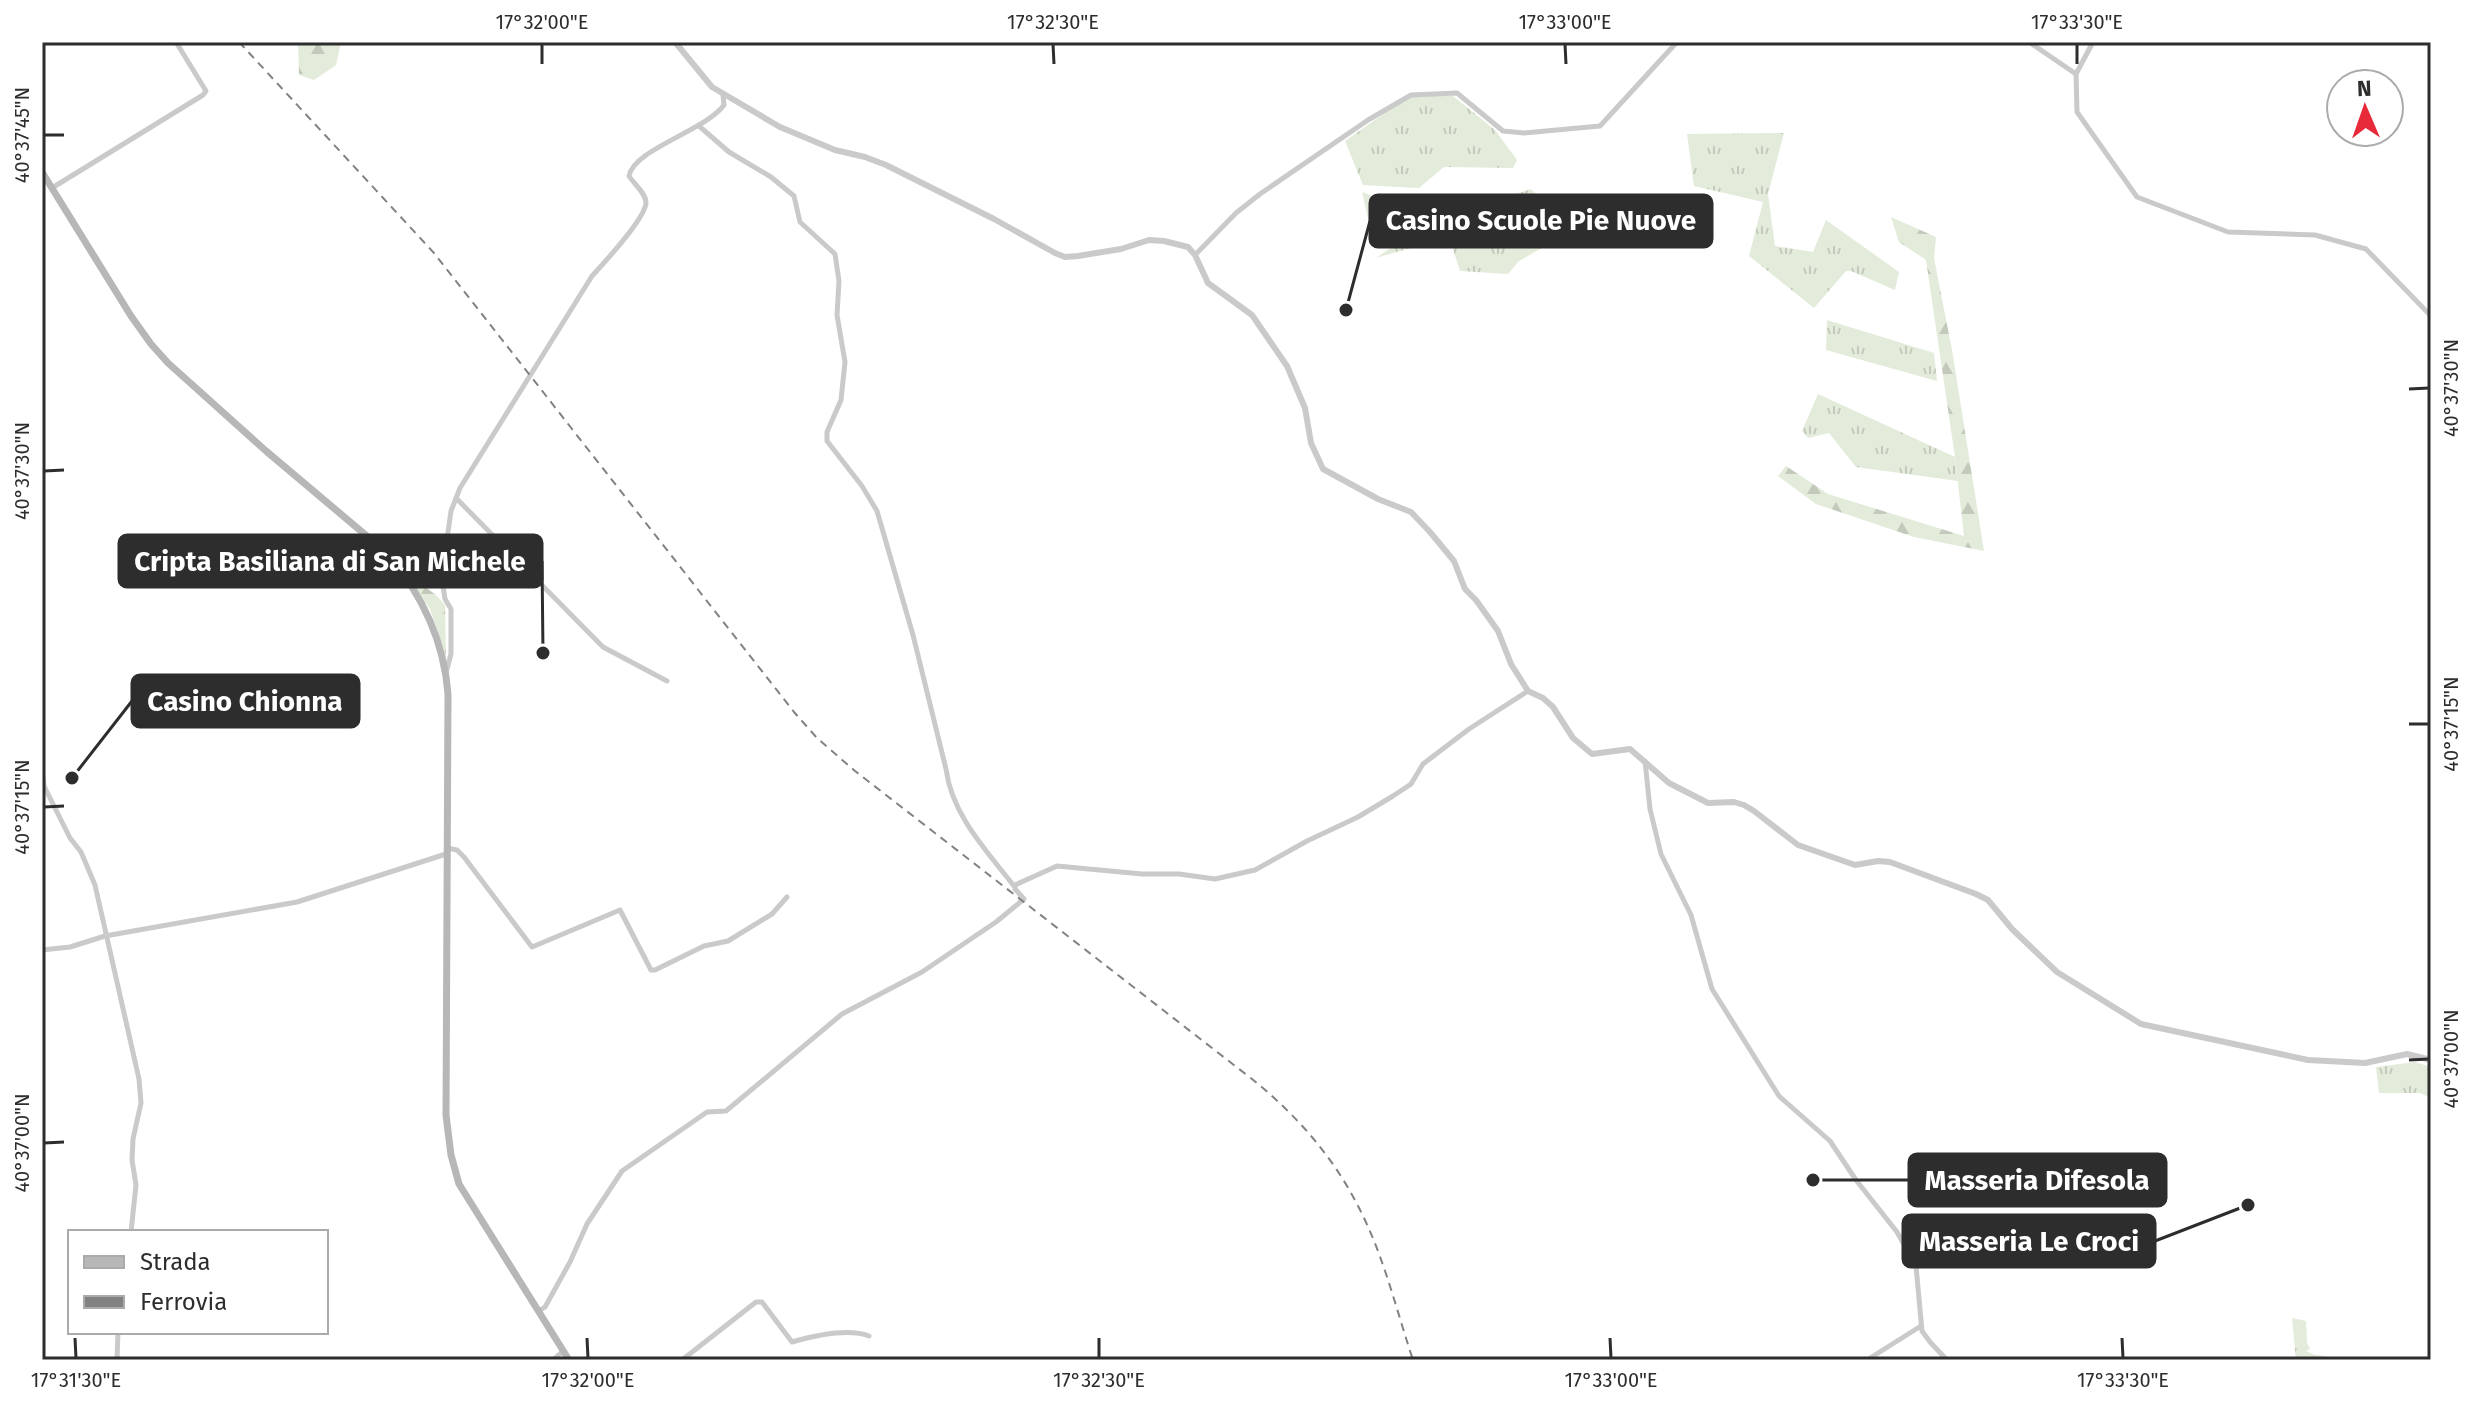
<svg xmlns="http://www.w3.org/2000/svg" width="2473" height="1402" font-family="'Fira Sans',sans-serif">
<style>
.grass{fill:url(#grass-tufts)}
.forest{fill:url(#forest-firs)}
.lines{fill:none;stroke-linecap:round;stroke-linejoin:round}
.minor{stroke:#cacaca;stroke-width:5}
.tertiary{stroke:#cacaca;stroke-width:6}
.secondary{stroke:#b7b7b7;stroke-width:7}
.rail{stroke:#828282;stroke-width:2;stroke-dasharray:8 6;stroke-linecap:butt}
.ticks{fill:none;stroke:#2d2d2d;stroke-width:3}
.leader{fill:none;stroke:#2d2d2d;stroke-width:3}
.callout-dot{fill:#2d2d2d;stroke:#fff;stroke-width:3}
.callout{fill:#2d2d2d;stroke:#2d2d2d;stroke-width:3}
.callout-label{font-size:28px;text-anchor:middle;font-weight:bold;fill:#fff}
.neatline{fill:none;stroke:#2d2d2d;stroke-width:3}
.ticks-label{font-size:20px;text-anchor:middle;fill:#2d2d2d}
</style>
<defs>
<pattern id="grass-tufts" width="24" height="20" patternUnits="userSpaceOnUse" patternTransform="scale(2)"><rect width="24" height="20" fill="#e3ebda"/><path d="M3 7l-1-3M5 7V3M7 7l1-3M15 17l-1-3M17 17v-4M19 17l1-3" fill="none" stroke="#c3cabb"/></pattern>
<pattern id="forest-firs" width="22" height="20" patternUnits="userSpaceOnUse" patternTransform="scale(2)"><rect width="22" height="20" fill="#e3ebda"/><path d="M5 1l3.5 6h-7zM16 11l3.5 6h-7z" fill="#c3cabb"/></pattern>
</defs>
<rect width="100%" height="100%" fill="#fff"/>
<g class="grass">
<path d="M 1409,96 L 1453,96 L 1495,130 L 1517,160 L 1513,168 L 1444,167 L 1419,188 L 1363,185 L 1345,141 Z"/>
<path d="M 1784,133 L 1768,194 L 1775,246 L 1813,252 L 1826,220 L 1899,272 L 1895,290 L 1851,271 L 1846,271 L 1814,308 L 1749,256 L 1763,202 L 1694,186 L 1687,134 Z"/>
<path d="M 1531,189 L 1556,214 L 1566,234 L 1519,261 L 1508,274 L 1460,271 L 1449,237 L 1376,258 L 1427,223 Z"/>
<path d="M 1362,192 L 1408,210 L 1374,245 Z"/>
<path d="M 1827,320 L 1934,353 L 1937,381 L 1826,350 Z"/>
<path d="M 1818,394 L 1955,457 L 1958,481 L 1856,467 L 1829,433 L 1808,438 L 1802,431 Z"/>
<path d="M 2415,1062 L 2431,1067 L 2431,1098 L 2420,1093 L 2379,1093 L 2376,1067 Z"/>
<path d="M 2292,1318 L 2306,1321 L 2307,1343 L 2310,1349 L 2306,1351 L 2315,1355 L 2326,1356 L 2326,1360 L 2296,1360 Z"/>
</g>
<g class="forest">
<path d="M 298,42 L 341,42 L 336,65 L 314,80 L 299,75 Z"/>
<path d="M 1891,217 L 1936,237 L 1934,258 L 1952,350 L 1984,551 L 1914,537 L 1816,504 L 1778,476 L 1786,466 L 1828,494 L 1964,536 L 1955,457 L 1926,260 L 1899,242 Z"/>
<path d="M 405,572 L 436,595 L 445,605 L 446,656 L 430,609 Z"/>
</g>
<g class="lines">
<g class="minor">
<path d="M 2029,42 L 2076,74 L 2077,112 L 2137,197 L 2228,232 L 2315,235 L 2366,249 L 2431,316"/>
<path d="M 2076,74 L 2093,42"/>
<path d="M 699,126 L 729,152 L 771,177 L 794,196 L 800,222 L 835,254 L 839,281 L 837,315 L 845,362 L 841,400 L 827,432 L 827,441 L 862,486 L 877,511 L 913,635 L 946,769 C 952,815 986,850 1014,886"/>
<path d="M 52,188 L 203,95 L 206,91 L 176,42"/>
<path d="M 1195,255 L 1236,213 L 1260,194 L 1368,120 L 1411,95 L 1457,93 L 1503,131 L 1524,133 L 1600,126 L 1677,42"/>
<path d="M 456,498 L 603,647 L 667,681"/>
<path d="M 446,673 L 451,654 L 451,609 L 445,599 L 439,560 L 446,546 L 451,511 L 460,488 L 592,276 C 603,264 645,219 646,203 C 646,193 634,184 629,176 C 634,149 705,131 724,105 L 723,95"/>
<path d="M 1645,761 L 1650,809 L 1661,854 L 1691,915 L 1712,989 L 1779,1096 L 1830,1141 L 1856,1180 L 1897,1232 L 1916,1266 L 1922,1331 L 1930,1342 L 1947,1360"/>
<path d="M 42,769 L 44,786 L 70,838 L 81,852 L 95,885 L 139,1079 L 141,1103 L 133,1139 L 132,1160 L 136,1185 L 131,1232"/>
<path d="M 447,848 L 457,850 L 464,857 L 532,947 L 620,910 L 651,970 L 655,970 L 704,946 L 728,941 L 772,914 L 787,897"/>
<path d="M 42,950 L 70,947 L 105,936 L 297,902 L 446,854"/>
<path d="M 539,1311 L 545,1307 L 570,1262 L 587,1224 L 622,1171 L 707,1112 L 726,1111 L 842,1014 L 922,972 L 996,922 L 1024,899 L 1015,889 L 1015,885 L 1057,866 L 1142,874 L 1179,874 L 1215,879 L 1255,870 L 1307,841 L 1358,817 L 1393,796 L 1411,784 L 1423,764 L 1469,729 L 1528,691"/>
<path d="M 117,1360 L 118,1332"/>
<path d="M 553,1360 L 563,1351"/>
<path d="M 682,1360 L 756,1302 L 762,1302 L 792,1342 C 813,1336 848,1328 869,1336"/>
<path d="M 1867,1360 L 1921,1326"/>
</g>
<path class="tertiary" d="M 675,42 L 712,87 L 780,127 L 835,150 L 865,157 L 886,165 L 994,219 L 1055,253 L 1065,257 L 1078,256 L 1121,249 L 1149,240 L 1164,241 L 1188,247 L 1195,255 L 1208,283 L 1252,315 L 1287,366 L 1305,408 L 1311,443 L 1323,469 L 1378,499 L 1411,512 L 1430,532 L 1454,561 L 1465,589 L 1476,600 L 1498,631 L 1511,664 L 1528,691 L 1543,698 L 1553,707 L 1573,738 L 1592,754 L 1630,749 L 1669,783 L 1708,803 L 1734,802 L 1744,805 L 1754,811 L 1798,845 L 1855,865 L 1878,861 L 1890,862 L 1976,894 L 1988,900 L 2012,929 L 2057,972 L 2141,1024 L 2308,1060 L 2365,1063 L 2407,1054 L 2431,1060"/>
<path class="secondary" d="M 42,172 L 131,316 L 151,344 L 168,363 L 266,451 L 387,553 C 421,593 444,641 448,694 L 446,1115 L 451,1155 L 459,1184 L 569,1360"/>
<path class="rail" d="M 239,42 L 434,253 L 794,712 L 817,738 L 855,771 L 1252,1079 C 1299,1117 1337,1161 1363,1216 C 1385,1261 1397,1312 1413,1360"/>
</g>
<path class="ticks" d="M 542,44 L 542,64M 1053,44 L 1054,64M 1565,44 L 1566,64M 2077,44 L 2077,64M 44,135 L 64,135M 2409,389 L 2429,388M 44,471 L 64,470M 2409,724 L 2429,724M 44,807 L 64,806M 2409,1060 L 2429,1059M 44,1143 L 64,1142M 75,1338 L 76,1358M 587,1338 L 588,1358M 1099,1338 L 1099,1358M 1610,1338 L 1611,1358M 2122,1338 L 2123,1358"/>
<path class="leader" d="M1346 310L1370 221M543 653L542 561M72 778L132 701M1813 1180L1909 1180M2248 1205L2155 1241"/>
<g class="callout-dot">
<circle cx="1346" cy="310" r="8"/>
<circle cx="543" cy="653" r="8"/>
<circle cx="72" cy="778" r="8"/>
<circle cx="1813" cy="1180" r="8"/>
<circle cx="2248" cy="1205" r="8"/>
</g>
<g class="callout">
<rect x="1370" y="195" width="342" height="52" rx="8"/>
<rect x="119" y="535" width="423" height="52" rx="8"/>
<rect x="132" y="675" width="227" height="52" rx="8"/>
<rect x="1909" y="1154" width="257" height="52" rx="8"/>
<rect x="1903" y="1215" width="252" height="52" rx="8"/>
</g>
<g class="callout-label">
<text x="1541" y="230">Casino Scuole Pie Nuove</text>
<text x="330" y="571">Cripta Basiliana di San Michele</text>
<text x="245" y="711">Casino Chionna</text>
<text x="2037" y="1190">Masseria Difesola</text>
<text x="2029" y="1251">Masseria Le Croci</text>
</g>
<rect width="2473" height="1402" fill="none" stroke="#ffffff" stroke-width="88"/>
<rect x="68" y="1230" width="260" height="104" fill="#ffffff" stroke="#ababab" stroke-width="2"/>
<rect x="84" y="1256" width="40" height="12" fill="#b7b7b7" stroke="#ababab" stroke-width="2"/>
<text x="140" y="1270" font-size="24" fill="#2d2d2d">Strada</text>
<rect x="84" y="1296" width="40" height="12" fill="#828282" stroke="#ababab" stroke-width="2"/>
<text x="140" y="1310" font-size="24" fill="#2d2d2d">Ferrovia</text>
<g transform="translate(2365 108) rotate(358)"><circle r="38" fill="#ffffff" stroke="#ababab" stroke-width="2"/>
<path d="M0-6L14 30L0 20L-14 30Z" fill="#e82b3a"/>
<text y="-12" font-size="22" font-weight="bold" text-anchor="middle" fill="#2d2d2d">N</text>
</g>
<rect x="44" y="44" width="2385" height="1314" class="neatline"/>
<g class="ticks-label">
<text x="542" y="29">17°32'00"E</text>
<text x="1053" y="29">17°32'30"E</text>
<text x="1565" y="29">17°33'00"E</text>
<text x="2077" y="29">17°33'30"E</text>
<text transform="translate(22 135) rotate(-90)" y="7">40°37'45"N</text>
<text transform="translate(2451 388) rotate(-90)" y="7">40°37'30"N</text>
<text transform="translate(22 471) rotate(-90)" y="7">40°37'30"N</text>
<text transform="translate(2451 724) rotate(-90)" y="7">40°37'15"N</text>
<text transform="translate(22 807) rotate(-90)" y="7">40°37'15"N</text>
<text transform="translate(2451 1059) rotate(-90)" y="7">40°37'00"N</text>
<text transform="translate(22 1143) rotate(-90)" y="7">40°37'00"N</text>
<text x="76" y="1387">17°31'30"E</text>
<text x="588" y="1387">17°32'00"E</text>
<text x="1099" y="1387">17°32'30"E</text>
<text x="1611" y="1387">17°33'00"E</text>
<text x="2123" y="1387">17°33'30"E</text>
</g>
</svg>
